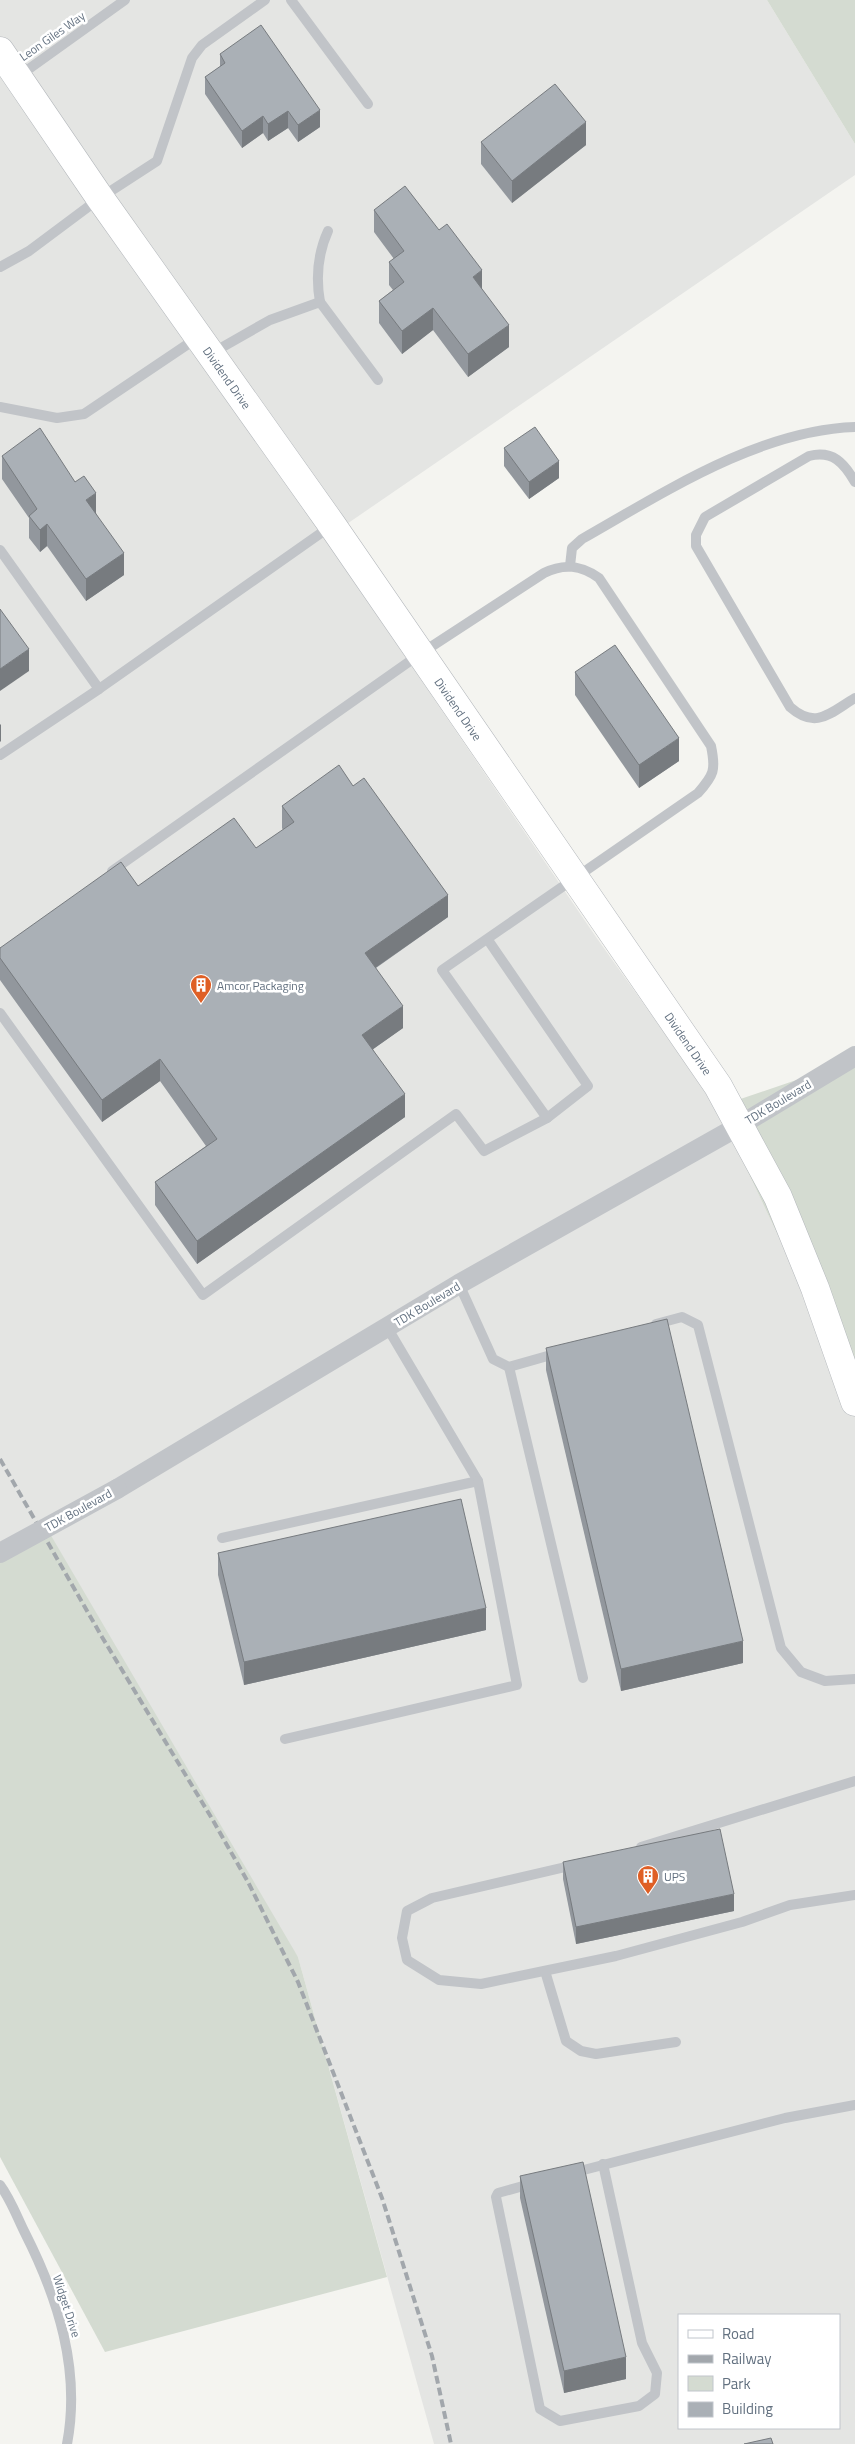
<svg xmlns="http://www.w3.org/2000/svg" width="855" height="2444" font-family="'Titillium Web',sans-serif">
<style>
.built{fill:#e4e5e3;fill-rule:evenodd}
.green{fill:#d4dbd1}
.lines{fill:none;stroke-linecap:round;stroke-linejoin:round}
.secondary-casing{stroke:#b4b8bc;stroke-width:29}
.lane{stroke:#c1c4c8;stroke-width:10}
.street{stroke:#c1c4c8;stroke-width:20}
.secondary{stroke:#fff;stroke-width:28}
.rail{stroke:#a2a7ac;stroke-width:4;stroke-dasharray:8 4;stroke-linecap:butt}
.street-bridge{stroke:#c1c4c8;stroke-width:20}
.wall{fill:#92979d}
.shaded-wall{fill:#777b7f}
.building{fill:#aab0b6;stroke:#777b7f}
.labels{text-anchor:middle;dominant-baseline:central;stroke-width:5;stroke-linejoin:round;paint-order:stroke}
.street-label{font-size:12px;fill:#637180;stroke:#fff}
.poi-label{font-size:12px;fill:#637180;stroke:#fff;text-anchor:start}
</style>
<rect width="100%" height="100%" fill="#f4f4f0"/>
<path class="built" d="M 0,0 L 767,0 L 855,144 L 855,175 L 325,539 L 596,937 L 717,1107 L 852,1391 L 855,1416 L 855,2444 L 434,2444 L 298,1957 L 0,1555 ZM 679,2315 L 839,2315 L 839,2428 L 679,2428 Z"/>
<g class="green">
<path d="M 767,0 L 855,0 L 855,144 Z"/>
<path d="M 855,1060 L 855,1416 L 852,1391 L 717,1107 Z"/>
<path d="M 46,1527 L 298,1957 L 387,2277 L 105,2352 L 0,2157 L 0,1555 Z"/>
</g>
<g class="lines">
<g class="secondary-casing">
<g id="secondary">
<path id="s1" d="M 0,51 L 100,198 L 332,525 L 718,1086 L 778,1197 L 815,1288 L 855,1402"/>
</g>
</g>
<g class="lane">
<path d="M 291,0 L 368,104"/>
<path d="M 19,76 L 125,0"/>
<path d="M 0,267 L 29,251 L 100,198 L 157,161 L 192,58 L 202,45 L 265,0"/>
<path d="M 320,302 C 316,279 318,253 328,231"/>
<path d="M 212,353 L 270,320 L 320,302 L 378,380"/>
<path d="M 0,407 L 57,418 L 84,414 L 197,338"/>
<path d="M 855,482 C 844,463 833,450 809,456 L 705,517 L 696,535 L 696,546 L 790,707 C 816,730 830,713 855,698"/>
<path d="M 0,550 L 99,689"/>
<path d="M 570,566 L 572,548 L 582,539 C 663,493 759,430 855,427"/>
<path d="M 0,755 L 99,689 L 331,526"/>
<path d="M 112,871 L 420,654 L 544,573 C 564,563 581,565 599,578 L 711,746 C 716,770 714,775 698,793 L 442,970 L 547,1118 L 588,1086 L 488,940"/>
<path d="M 0,1013 L 203,1295 L 456,1114 L 484,1151 L 547,1118"/>
<path d="M 459,1284 L 493,1359 L 509,1367 L 558,1353"/>
<path d="M 656,1324 L 682,1317 L 698,1325 L 781,1648 L 801,1672 L 825,1681 L 855,1679"/>
<path d="M 509,1367 L 583,1678"/>
<path d="M 222,1538 L 478,1481 L 387,1327"/>
<path d="M 285,1739 L 517,1685 L 478,1481"/>
<path d="M 641,1847 L 855,1781"/>
<path d="M 574,1865 L 432,1898 L 407,1911 L 402,1938 L 407,1960 L 439,1980 L 481,1984 L 616,1956 L 742,1922 L 790,1905 L 855,1895"/>
<path d="M 545,1971 L 566,2041 L 581,2051 L 596,2054 L 676,2042"/>
<path d="M 572,2173 L 785,2118 L 855,2105"/>
<path d="M 534,2183 L 498,2193 L 496,2197 L 540,2409 L 560,2421 L 639,2406 L 655,2394 L 657,2373 L 642,2343 L 603,2164"/>
<path d="M 0,2185 C 11,2200 17,2217 25,2233 C 58,2298 81,2370 67,2444"/>
</g>
<path class="street" d="M 117,1489 L 459,1284 L 739,1126 L 855,1056"/>
<use href="#secondary" class="secondary"/>
<path class="rail" d="M 0,1459 L 102,1637 L 211,1817 L 248,1882 L 298,1982 L 382,2198 L 432,2356 L 451,2444"/>
<path class="street-bridge" d="M 0,1553 L 117,1489"/>
</g>
<g class="wall">
<path d="M 220,54 L 320,127 L 298,142 L 288,128 L 268,141 L 263,133 L 242,148 L 205,94 L 205,77 L 220,67 Z"/>
<path d="M 481,142 L 586,145 L 512,203 L 481,164 Z"/>
<path d="M 374,210 L 482,289 L 509,347 L 468,377 L 433,330 L 402,354 L 379,323 L 379,301 L 393,290 L 389,285 L 389,262 L 394,259 L 374,232 Z"/>
<path d="M 504,448 L 559,478 L 529,499 L 504,466 Z"/>
<path d="M 2,456 L 75,482 L 96,513 L 124,575 L 86,601 L 47,546 L 40,552 L 29,538 L 29,518 L 2,479 Z"/>
<path d="M 575,672 L 679,761 L 639,788 L 575,695 Z"/>
<path d="M 282,806 L 448,917 L 376,968 L 403,1028 L 373,1049 L 405,1117 L 197,1264 L 155,1205 L 155,1182 L 206,1146 L 160,1081 L 102,1122 L 0,980 L 0,948 L 138,886 L 256,848 L 283,830 L 282,828 Z"/>
<path d="M 546,1348 L 743,1663 L 621,1691 L 546,1370 Z"/>
<path d="M 218,1553 L 486,1630 L 244,1685 L 218,1575 Z"/>
<path d="M 563,1862 L 734,1911 L 576,1944 L 563,1879 Z"/>
<path d="M 520,2176 L 626,2379 L 564,2393 L 520,2198 Z"/>
</g>
<g class="shaded-wall">
<path d="M 320,110 L 320,127 L 298,142 L 298,125 Z"/>
<path d="M 288,111 L 288,128 L 268,141 L 268,124 Z"/>
<path d="M 263,116 L 263,133 L 242,148 L 242,131 Z"/>
<path d="M 586,122 L 586,145 L 512,203 L 512,181 Z"/>
<path d="M 482,270 L 482,293 L 473,277 Z"/>
<path d="M 433,308 L 433,330 L 402,354 L 402,331 Z"/>
<path d="M 509,325 L 509,347 L 468,377 L 468,354 Z"/>
<path d="M 559,461 L 559,478 L 529,499 L 529,482 Z"/>
<path d="M 96,493 L 96,516 L 86,500 Z"/>
<path d="M 47,524 L 47,546 L 40,552 L 40,530 Z"/>
<path d="M 124,553 L 124,575 L 86,601 L 86,579 Z"/>
<path d="M 29,649 L 29,671 L 0,691 L 0,669 Z"/>
<path d="M 1,724 L 1,741 L 0,742 L 0,725 Z"/>
<path d="M 679,738 L 679,761 L 639,788 L 639,765 Z"/>
<path d="M 448,895 L 448,917 L 365,975 L 365,953 Z"/>
<path d="M 403,1006 L 403,1028 L 362,1057 L 362,1035 Z"/>
<path d="M 160,1059 L 160,1081 L 102,1122 L 102,1100 Z"/>
<path d="M 405,1094 L 405,1117 L 197,1264 L 197,1241 Z"/>
<path d="M 486,1608 L 486,1630 L 244,1685 L 244,1662 Z"/>
<path d="M 743,1641 L 743,1663 L 621,1691 L 621,1669 Z"/>
<path d="M 734,1894 L 734,1911 L 576,1944 L 576,1927 Z"/>
<path d="M 626,2357 L 626,2379 L 564,2393 L 564,2371 Z"/>
</g>
<g class="building">
<path d="M 261,25 L 320,110 L 298,125 L 288,111 L 268,124 L 263,116 L 242,131 L 205,77 L 225,63 L 220,54 Z"/>
<path d="M 555,84 L 586,122 L 512,181 L 481,142 Z"/>
<path d="M 405,186 L 439,230 L 447,224 L 482,270 L 473,277 L 509,325 L 468,354 L 433,308 L 402,331 L 379,301 L 404,282 L 389,262 L 404,251 L 374,210 Z"/>
<path d="M 535,427 L 559,461 L 529,482 L 504,448 Z"/>
<path d="M 40,428 L 75,482 L 84,476 L 96,493 L 86,500 L 124,553 L 86,579 L 47,524 L 40,530 L 29,516 L 37,509 L 2,456 Z"/>
<path d="M 0,609 L 29,649 L 0,669 Z"/>
<path d="M 615,645 L 679,738 L 639,765 L 575,672 Z"/>
<path d="M 339,765 L 353,786 L 364,778 L 448,895 L 365,953 L 403,1006 L 362,1035 L 405,1094 L 197,1241 L 155,1182 L 217,1139 L 160,1059 L 102,1100 L 0,958 L 0,948 L 121,862 L 138,886 L 234,818 L 256,848 L 294,822 L 282,806 Z"/>
<path d="M 667,1319 L 743,1641 L 621,1669 L 546,1348 Z"/>
<path d="M 461,1499 L 486,1608 L 244,1662 L 218,1553 Z"/>
<path d="M 720,1829 L 734,1894 L 576,1927 L 563,1862 Z"/>
<path d="M 583,2162 L 626,2357 L 564,2371 L 520,2176 Z"/>
<path d="M 771,2438 L 773,2444 L 744,2444 Z"/>
</g>
<defs>
<g id="building-pin" transform="scale(1.125)"><path d="M0 17L-7.5 6A9.5 9.5 0 1 1 7.5 6Z" fill="#df5f25" stroke="#fff"/><path d="M-4-6H4V6H1V3H-1V6H-4ZM-2.5-4.3h1.7v1.8h-1.7ZM.8-4.3h1.7v1.8H.8ZM-2.5-1h1.7V.8h-1.7ZM.8-1h1.7V.8H.8Z" fill="#fff"/></g>
</defs>
<g fill-rule="evenodd">
<use href="#building-pin" x="201" y="985"/>
<use href="#building-pin" x="648" y="1876"/>
</g>
<g class="labels">
<g class="street-label">
<text transform="translate(52 36) rotate(-35)">Leon Giles Way</text>
<text stroke="none"><textPath href="#s1" startOffset="398">Dividend Drive</textPath></text>
<text stroke="none"><textPath href="#s1" startOffset="802">Dividend Drive</textPath></text>
<text stroke="none"><textPath href="#s1" startOffset="1208">Dividend Drive</textPath></text>
<text transform="translate(778 1102) rotate(-31)">TDK Boulevard</text>
<text transform="translate(427 1304) rotate(-31)">TDK Boulevard</text>
<text transform="translate(78 1510) rotate(-29)">TDK Boulevard</text>
<text transform="translate(67 2306) rotate(72)">Widget Drive</text>
</g>
<g class="poi-label">
<text x="217" y="985">Amcor Packaging</text>
<text x="664" y="1876">UPS</text>
</g>
</g>
<rect x="678" y="2314" width="162" height="115" fill="#ffffff" stroke="#c1c6cc"/>
<rect x="688" y="2330" width="25" height="8" fill="#ffffff" stroke="#c1c6cc"/>
<text x="722" y="2339" font-size="15" fill="#637180">Road</text>
<rect x="688" y="2355" width="25" height="8" fill="#a2a7ac" stroke="#c1c6cc"/>
<text x="722" y="2364" font-size="15" fill="#637180">Railway</text>
<rect x="688" y="2376" width="25" height="15" fill="#d4dbd1" stroke="#c1c6cc"/>
<text x="722" y="2389" font-size="15" fill="#637180">Park</text>
<rect x="688" y="2402" width="25" height="15" fill="#aab0b6" stroke="#c1c6cc"/>
<text x="722" y="2414" font-size="15" fill="#637180">Building</text>
</svg>
